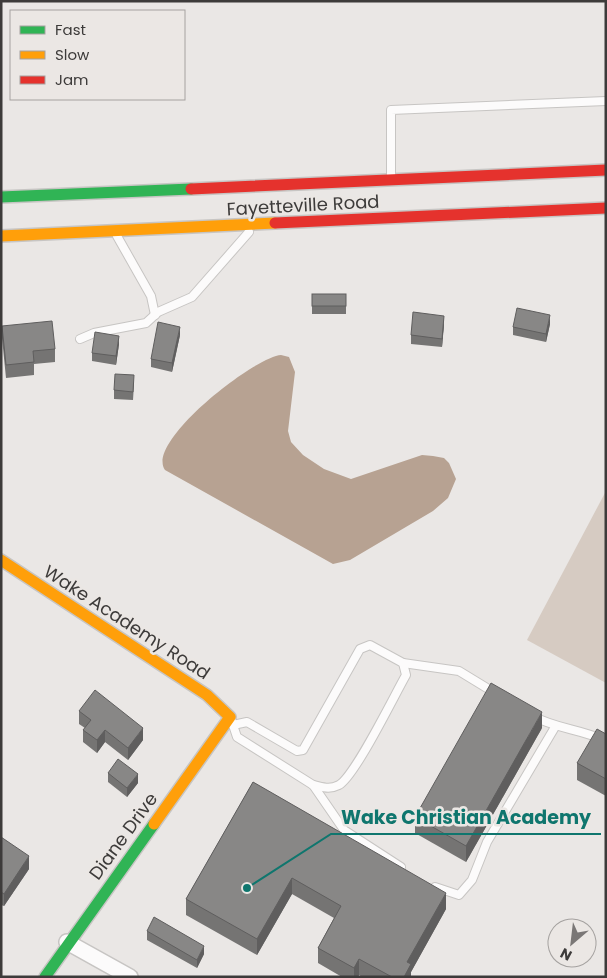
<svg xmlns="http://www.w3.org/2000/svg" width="607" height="978" font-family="Poppins,sans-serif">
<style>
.green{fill:#d6cbc2}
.water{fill:#b7a292}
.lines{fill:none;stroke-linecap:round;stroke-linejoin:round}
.lane-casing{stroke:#c7c5c3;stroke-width:10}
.street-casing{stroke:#c7c5c3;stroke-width:18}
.fast-casing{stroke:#c7c5c3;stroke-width:14}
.slow-casing{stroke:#c7c5c3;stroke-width:14}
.jam-casing{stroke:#c7c5c3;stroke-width:14}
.lane{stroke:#fcfbfb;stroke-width:8}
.street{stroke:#fcfbfb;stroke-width:15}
.fast{stroke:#30b455;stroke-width:11}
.slow{stroke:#ff9f0a;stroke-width:11}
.jam{stroke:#e5322d;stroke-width:11}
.wall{fill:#757473}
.shaded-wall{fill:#5f5e5e}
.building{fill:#888786;stroke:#5f5e5e}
.labels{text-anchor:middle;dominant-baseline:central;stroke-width:5;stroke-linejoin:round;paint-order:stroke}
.street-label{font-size:18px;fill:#3d3b3a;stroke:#ebe7e4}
.leader{fill:none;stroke:#0f766e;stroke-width:2}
.callout-dot{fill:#0f766e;stroke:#ebe7e4;stroke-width:2}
.callout-label{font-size:19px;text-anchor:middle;font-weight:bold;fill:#0f766e;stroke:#ebe7e4;stroke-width:5;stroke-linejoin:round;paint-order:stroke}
</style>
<rect width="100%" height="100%" fill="#eae7e5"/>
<path class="green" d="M 606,491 L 606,683 L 527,640 Z"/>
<path class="water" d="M 281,355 L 289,357 L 295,372 L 288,431 L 291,442 L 303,455 L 324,469 L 351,479 L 422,455 L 433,456 L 444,458 L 449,463 L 456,479 L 448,498 L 433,511 L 350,560 L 333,564 L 165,470 C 145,442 254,357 281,355 Z"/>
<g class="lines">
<g class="lane-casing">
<g id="lane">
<path d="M 391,175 L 391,110 L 606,101"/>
<path d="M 117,236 L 151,296 L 155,315"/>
<path d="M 80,339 L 94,333 L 146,323 L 158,312 L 192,297 L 249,232"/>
<path d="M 403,663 L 459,671 L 495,693"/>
<path d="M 533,716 C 556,729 582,729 606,741"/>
<path d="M 231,719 L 237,737 L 313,785 L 344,830 L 401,867"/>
<path d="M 233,725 L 247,722 L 297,751 L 303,750 L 360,649 L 370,645 L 403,663 L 406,675 C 394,696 355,776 339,785 C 329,790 323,787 313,785"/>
<path d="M 435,887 L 459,895 L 472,880 L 487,842 L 555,727"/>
</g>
</g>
<g class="street-casing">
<path id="street" d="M 67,942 L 130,977"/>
</g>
<g class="fast-casing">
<g id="fast">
<path d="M 1,197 L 191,189"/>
<path d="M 45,977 L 154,824"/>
</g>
</g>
<g class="slow-casing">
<g id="slow">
<path d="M 1,236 L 275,223"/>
<path d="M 1,560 L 207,695 L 230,717 L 154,824"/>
</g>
</g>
<g class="jam-casing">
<g id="jam">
<path d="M 191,189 L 606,170"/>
<path d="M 275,223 L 606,208"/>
</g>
</g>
<use href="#lane" class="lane"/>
<use href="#street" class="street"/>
<use href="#fast" class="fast"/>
<use href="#slow" class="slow"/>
<use href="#jam" class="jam"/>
</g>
<g class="wall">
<rect x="312" y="294" width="34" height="20"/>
<path d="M 444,324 L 442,347 L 411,344 L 411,335 Z"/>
<path d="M 550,324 L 546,342 L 513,335 L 513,327 Z"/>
<path d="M 2,326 L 55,349 L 55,362 L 34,364 L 34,375 L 6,378 L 2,338 Z"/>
<path d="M 180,335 L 172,372 L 151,367 L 151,359 Z"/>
<path d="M 119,344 L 116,365 L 92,361 L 92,353 Z"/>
<path d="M 134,384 L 133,400 L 114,399 L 114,390 Z"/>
<path d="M 79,711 L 143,740 L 128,760 L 105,742 L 97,753 L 83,742 L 83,730 L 85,728 L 79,724 Z"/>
<path d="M 542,728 L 466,862 L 415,833 L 415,817 Z"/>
<path d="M 606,734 L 606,796 L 577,780 L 577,763 Z"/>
<path d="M 108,773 L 138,783 L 127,797 L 108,782 Z"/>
<path d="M 253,782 L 446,909 L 411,972 L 411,977 L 362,977 L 359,975 L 358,977 L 342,977 L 318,963 L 318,948 L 334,918 L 292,894 L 257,955 L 186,915 L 186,899 Z"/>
<path d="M 1,837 L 29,869 L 4,906 L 1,905 Z"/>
<path d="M 147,931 L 204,954 L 197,968 L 147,940 Z"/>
</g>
<g class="shaded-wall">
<path d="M 550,315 L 550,324 L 546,342 L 546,334 Z"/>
<path d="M 444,316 L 444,324 L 442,347 L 442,339 Z"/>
<path d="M 180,327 L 180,335 L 172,372 L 172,363 Z"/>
<path d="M 119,336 L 119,344 L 116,365 L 116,356 Z"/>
<path d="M 542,712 L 542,728 L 466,862 L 466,846 Z"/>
<path d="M 143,728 L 143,740 L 128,760 L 128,748 Z"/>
<path d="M 105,730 L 105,742 L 97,753 L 97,740 Z"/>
<path d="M 138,774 L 138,783 L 127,797 L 127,788 Z"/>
<path d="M 29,856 L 29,869 L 4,906 L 4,894 Z"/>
<path d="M 292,878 L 292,894 L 257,955 L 257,939 Z"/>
<path d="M 446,893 L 446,909 L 411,972 L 411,977 L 404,977 L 407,962 Z"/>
<path d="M 204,946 L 204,954 L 197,968 L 197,960 Z"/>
<path d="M 359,959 L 359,975 L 358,977 L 354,977 L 354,968 Z"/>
</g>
<g class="building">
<rect x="312" y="294" width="34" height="12"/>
<path d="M 517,308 L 550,315 L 546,334 L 513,327 Z"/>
<path d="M 413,312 L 444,316 L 442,339 L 411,335 Z"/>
<path d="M 52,321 L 55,349 L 33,351 L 34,362 L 6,365 L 2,326 Z"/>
<path d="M 158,322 L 180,327 L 172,363 L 151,359 Z"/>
<path d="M 95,332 L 119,336 L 116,356 L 92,353 Z"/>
<path d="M 115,374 L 134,375 L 133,392 L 114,390 Z"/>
<path d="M 491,683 L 542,712 L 466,846 L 415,817 Z"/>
<path d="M 95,690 L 143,728 L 128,748 L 105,730 L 97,740 L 83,730 L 91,720 L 79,711 Z"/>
<path d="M 597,729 L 606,734 L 606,779 L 577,763 Z"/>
<path d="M 118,759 L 138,774 L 127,788 L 108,773 Z"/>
<path d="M 253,782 L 446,893 L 407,962 L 411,964 L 404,977 L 392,977 L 359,959 L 354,968 L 318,948 L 341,906 L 292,878 L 257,939 L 186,899 Z"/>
<path d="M 1,837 L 29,856 L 4,894 L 1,892 Z"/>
<path d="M 154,917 L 204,946 L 197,960 L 147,931 Z"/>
</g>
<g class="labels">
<g class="street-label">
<text transform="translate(303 205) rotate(-3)">Fayetteville Road</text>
<text transform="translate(127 622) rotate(33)">Wake Academy Road</text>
<text transform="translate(123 836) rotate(-54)">Diane Drive</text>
</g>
</g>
<path class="leader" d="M247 888L331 834H601"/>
<circle class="callout-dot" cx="247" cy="888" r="5"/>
<g class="callout-label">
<text x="466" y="824">Wake Christian Academy</text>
</g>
<rect width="607" height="978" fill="none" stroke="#3d3b3a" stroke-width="5"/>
<rect x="10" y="10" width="175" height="90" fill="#ebe7e4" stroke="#a5a2a0"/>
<rect x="20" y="26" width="25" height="8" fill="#30b455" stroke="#a5a2a0"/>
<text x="55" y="35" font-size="15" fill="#3d3b3a">Fast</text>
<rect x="20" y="51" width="25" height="8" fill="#ff9f0a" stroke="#a5a2a0"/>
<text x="55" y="60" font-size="15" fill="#3d3b3a">Slow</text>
<rect x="20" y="76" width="25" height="8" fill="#e5322d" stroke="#a5a2a0"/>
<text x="55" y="85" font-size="15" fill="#3d3b3a">Jam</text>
<g transform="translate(572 943) rotate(208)"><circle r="24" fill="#ebe7e4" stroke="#a5a2a0"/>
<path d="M0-4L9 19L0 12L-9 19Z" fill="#7a7776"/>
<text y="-8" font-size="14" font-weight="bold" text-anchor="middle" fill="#3d3b3a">N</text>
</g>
</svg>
